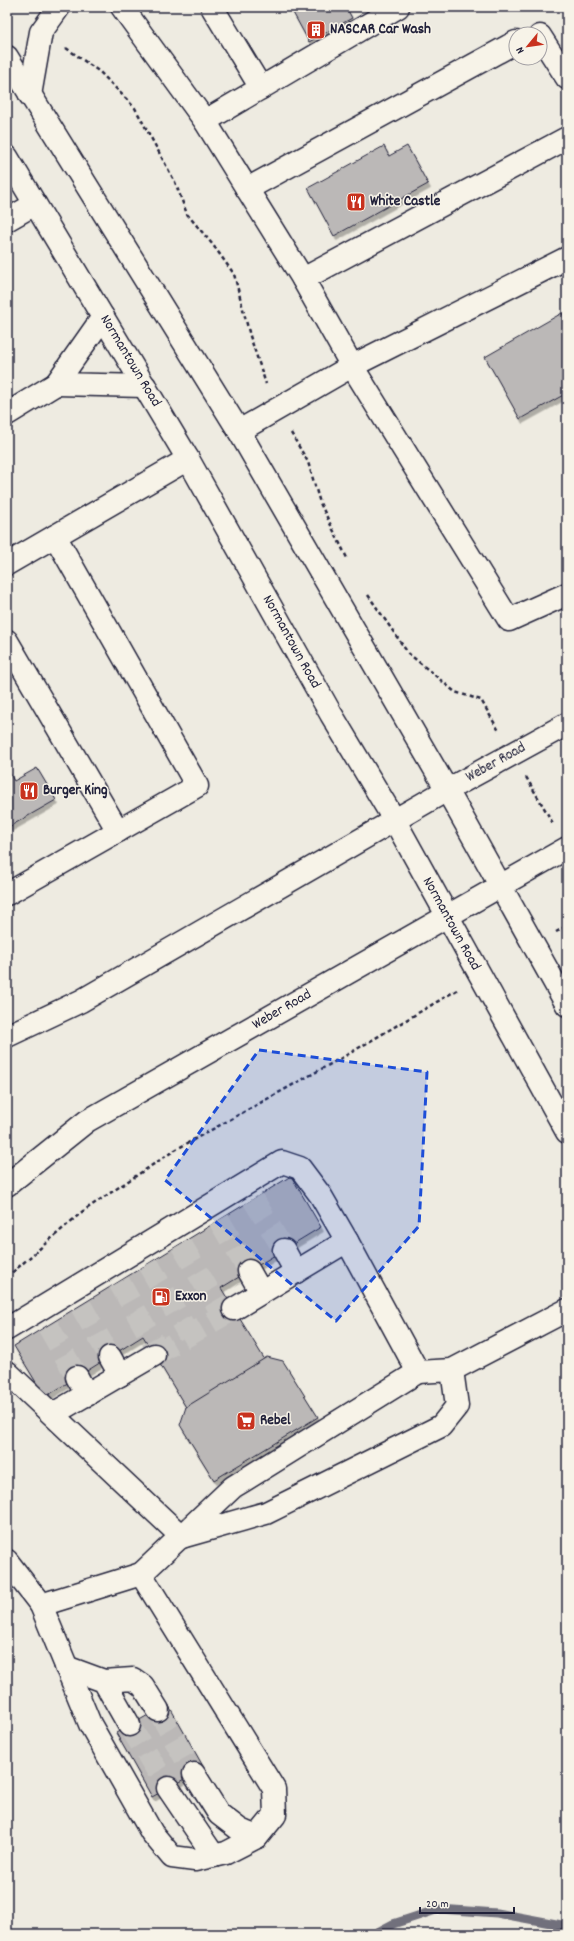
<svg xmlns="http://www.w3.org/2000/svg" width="574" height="1941" font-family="Dekko,sans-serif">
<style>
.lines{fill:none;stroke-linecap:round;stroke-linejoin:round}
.stream{stroke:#716f7b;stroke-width:9}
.building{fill:#bbb8b7;stroke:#22223b;filter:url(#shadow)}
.minor-tunnel{stroke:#c5c3c0;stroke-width:22;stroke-dasharray:22 11;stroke-linecap:butt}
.minor-casing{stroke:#22223b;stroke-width:25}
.major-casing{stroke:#22223b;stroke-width:25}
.path{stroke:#22223b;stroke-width:2.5;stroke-dasharray:4 3;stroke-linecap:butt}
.minor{stroke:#f7f3e8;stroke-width:22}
.major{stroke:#f7f3e8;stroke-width:22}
.marked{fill:#1d4ed8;fill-opacity:0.2;stroke:#1d4ed8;stroke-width:3;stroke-dasharray:8 5;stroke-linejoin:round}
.labels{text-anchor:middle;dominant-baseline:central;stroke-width:3;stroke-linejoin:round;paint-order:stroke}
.poi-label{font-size:15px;font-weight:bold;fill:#22223b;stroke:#f7f3e8;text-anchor:start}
.street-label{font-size:15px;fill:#22223b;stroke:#f7f3e8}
</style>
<defs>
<filter id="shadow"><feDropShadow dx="2.5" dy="4.5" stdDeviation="0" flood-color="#0004"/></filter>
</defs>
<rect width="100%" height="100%" fill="#eeebe1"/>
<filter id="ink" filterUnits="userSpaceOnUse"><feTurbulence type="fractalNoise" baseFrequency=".025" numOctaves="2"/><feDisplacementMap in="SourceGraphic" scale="8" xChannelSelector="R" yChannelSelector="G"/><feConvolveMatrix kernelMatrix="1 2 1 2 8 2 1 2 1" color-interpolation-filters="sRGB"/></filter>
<g filter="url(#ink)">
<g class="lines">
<path class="stream" d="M 374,1934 L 393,1924 L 439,1909 L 497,1913 L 567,1926"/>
</g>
<g class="building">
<path d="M 290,7 L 346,7 L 352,18 L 309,42 Z"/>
<path d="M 384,146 L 389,156 L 407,146 L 428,184 L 334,236 L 308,188 Z"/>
<path d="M 562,313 L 567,322 L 567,393 L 520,419 L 485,357 Z"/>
<path d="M 37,768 L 56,800 L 7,828 L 7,769 L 14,781 Z"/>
<path d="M 291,1176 L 321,1227 L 221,1288 L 265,1360 L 263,1367 L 194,1410 L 187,1409 L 143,1336 L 45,1397 L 14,1346 Z"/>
<path d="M 267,1357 L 283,1361 L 318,1417 L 214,1480 L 180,1425 L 186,1407 Z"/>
<path d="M 168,1704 L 204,1768 L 152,1797 L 116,1733 Z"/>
</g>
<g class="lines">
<g class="minor-tunnel">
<path d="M 253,1199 L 284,1250"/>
<path d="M 219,1220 L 249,1271"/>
<path d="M 181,1244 L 223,1315"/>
<path d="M 148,1264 L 189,1335"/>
<path d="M 119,1282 L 159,1352"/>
<path d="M 81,1306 L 110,1357"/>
<path d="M 48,1326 L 77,1377"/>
<path d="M 154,1355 L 234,1309"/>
<path d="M 158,1710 L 194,1774"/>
<path d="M 129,1725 L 168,1788"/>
</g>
<g class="minor-casing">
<g id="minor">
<path d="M 122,7 L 205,121 L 303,279 L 352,366 L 509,620 L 567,594"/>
<path d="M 212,7 L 261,88"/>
<path d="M 540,36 L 567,78"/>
<path d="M 7,57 L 239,431 L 447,790 L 567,1005"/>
<path d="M 30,95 L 41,32 L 59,7"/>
<path d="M 205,121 L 398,7"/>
<path d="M 7,157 L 188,459 L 331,714 L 395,821 L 567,1132"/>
<path d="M 247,189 L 516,42"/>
<path d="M 7,220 L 35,204"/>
<path d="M 303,279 L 567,138"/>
<path d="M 103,317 L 56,384 L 145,386"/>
<path d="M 7,414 L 56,384"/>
<path d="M 239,431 L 352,366 L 567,258"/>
<path d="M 7,564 L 188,459"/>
<path d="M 7,641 L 118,831"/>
<path d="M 7,894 L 197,786 L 55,536"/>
<path d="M 284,1250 L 296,1272"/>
<path d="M 249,1271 L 261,1292"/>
<path d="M 234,1309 L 347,1241"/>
<path d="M 7,1329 L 282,1162 L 300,1168 L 321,1196 L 347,1241 L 418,1372 L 452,1370 L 567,1310"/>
<path d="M 110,1357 L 120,1375"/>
<path d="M 7,1372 L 182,1537"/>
<path d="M 77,1377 L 87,1395"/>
<path d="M 53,1414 L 154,1355"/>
<path d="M 185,1536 L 266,1513 L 441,1426 L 457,1406 L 452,1370"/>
<path d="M 7,1561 L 41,1605 L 90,1724 L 152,1833 L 172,1857 L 195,1860 L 226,1853 L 257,1837 L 275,1815 L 274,1789 L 141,1574 L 233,1487 L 418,1372"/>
<path d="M 41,1605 L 141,1574"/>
<path d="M 66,1667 L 104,1681 L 129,1725"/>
<path d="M 104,1681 L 133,1679 L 143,1686 L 158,1710"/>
<path d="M 194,1774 L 219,1814 L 240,1830 L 257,1837"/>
<path d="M 168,1788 L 214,1856"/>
</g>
</g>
<g class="major-casing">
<g id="major">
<path d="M 7,1036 L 81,1001 L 447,790 L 567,724"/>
<path d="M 7,1185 L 87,1121 L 567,848"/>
</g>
</g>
<g class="path">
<path d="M 66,48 L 100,72 L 135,108 L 175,182 L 187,214 L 213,245 L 234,274 L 250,336 L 266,384"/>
<path d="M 291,433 L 308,462 L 320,503 L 347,558"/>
<path d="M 368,595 L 408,653 L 455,692 L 481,700 L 499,731"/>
<path d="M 526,777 L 554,825"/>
<path d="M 556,932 L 567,926"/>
<path d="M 7,1277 L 83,1211 L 175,1150 L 345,1056 L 457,990"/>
</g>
<use href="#minor" class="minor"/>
<use href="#major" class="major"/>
</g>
</g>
<path class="marked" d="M 259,1050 L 427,1072 L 419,1226 L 336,1321 L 165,1180 Z"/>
<defs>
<g id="building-square" transform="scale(1)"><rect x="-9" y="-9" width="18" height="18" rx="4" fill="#c8321e" stroke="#f7f3e8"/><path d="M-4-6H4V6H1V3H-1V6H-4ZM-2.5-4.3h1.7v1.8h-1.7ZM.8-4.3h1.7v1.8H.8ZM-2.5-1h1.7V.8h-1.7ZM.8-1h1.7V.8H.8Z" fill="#fff"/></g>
<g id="restaurant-square" transform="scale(1)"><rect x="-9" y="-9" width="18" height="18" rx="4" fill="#c8321e" stroke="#f7f3e8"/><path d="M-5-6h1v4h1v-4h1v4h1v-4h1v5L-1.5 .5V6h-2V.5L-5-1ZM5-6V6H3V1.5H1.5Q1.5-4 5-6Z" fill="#fff"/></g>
<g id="fuel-square" transform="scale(1)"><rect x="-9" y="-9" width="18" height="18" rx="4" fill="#c8321e" stroke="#f7f3e8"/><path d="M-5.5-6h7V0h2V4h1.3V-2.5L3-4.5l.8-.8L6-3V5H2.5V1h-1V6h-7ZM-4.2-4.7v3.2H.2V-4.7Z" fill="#fff"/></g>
<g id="supermarket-square" transform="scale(1)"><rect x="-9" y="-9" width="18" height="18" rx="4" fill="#c8321e" stroke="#f7f3e8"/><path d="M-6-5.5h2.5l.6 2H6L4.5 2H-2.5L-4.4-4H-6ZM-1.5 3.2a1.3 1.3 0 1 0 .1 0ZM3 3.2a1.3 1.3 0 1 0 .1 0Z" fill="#fff"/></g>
</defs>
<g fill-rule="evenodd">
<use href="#building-square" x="316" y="30"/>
<use href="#restaurant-square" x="356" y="202"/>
<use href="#restaurant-square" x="29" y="791"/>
<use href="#fuel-square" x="161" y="1297"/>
<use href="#supermarket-square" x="246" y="1421"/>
</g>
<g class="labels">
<g class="poi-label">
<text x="330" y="30">NASCAR Car Wash</text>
<text x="370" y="202">White Castle</text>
<text x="43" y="791">Burger King</text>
<text x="175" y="1297">Exxon</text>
<text x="260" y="1421">Rebel</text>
</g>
<g class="street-label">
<text transform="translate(130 361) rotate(59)">Normantown Road</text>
<text transform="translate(291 642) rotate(61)">Normantown Road</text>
<text transform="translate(496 763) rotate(-29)">Weber Road</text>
<text transform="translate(451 924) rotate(61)">Normantown Road</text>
<text transform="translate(282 1010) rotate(-30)">Weber Road</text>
</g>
</g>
<rect width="574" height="1941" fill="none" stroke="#f7f3e8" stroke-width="24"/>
<rect x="12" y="12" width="550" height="1917" fill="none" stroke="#22223b" stroke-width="1.5" filter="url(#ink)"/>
<g transform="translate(528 46) rotate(241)"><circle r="19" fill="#f7f3e8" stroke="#a29fa3"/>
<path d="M0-3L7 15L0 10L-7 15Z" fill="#c8321e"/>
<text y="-6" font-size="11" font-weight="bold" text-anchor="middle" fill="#22223b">N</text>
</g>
<path d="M420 1907v6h94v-6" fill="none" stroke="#22223b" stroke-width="2"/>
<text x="426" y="1907" font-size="12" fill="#22223b" stroke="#f7f3e8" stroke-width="3" paint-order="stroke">20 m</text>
</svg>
